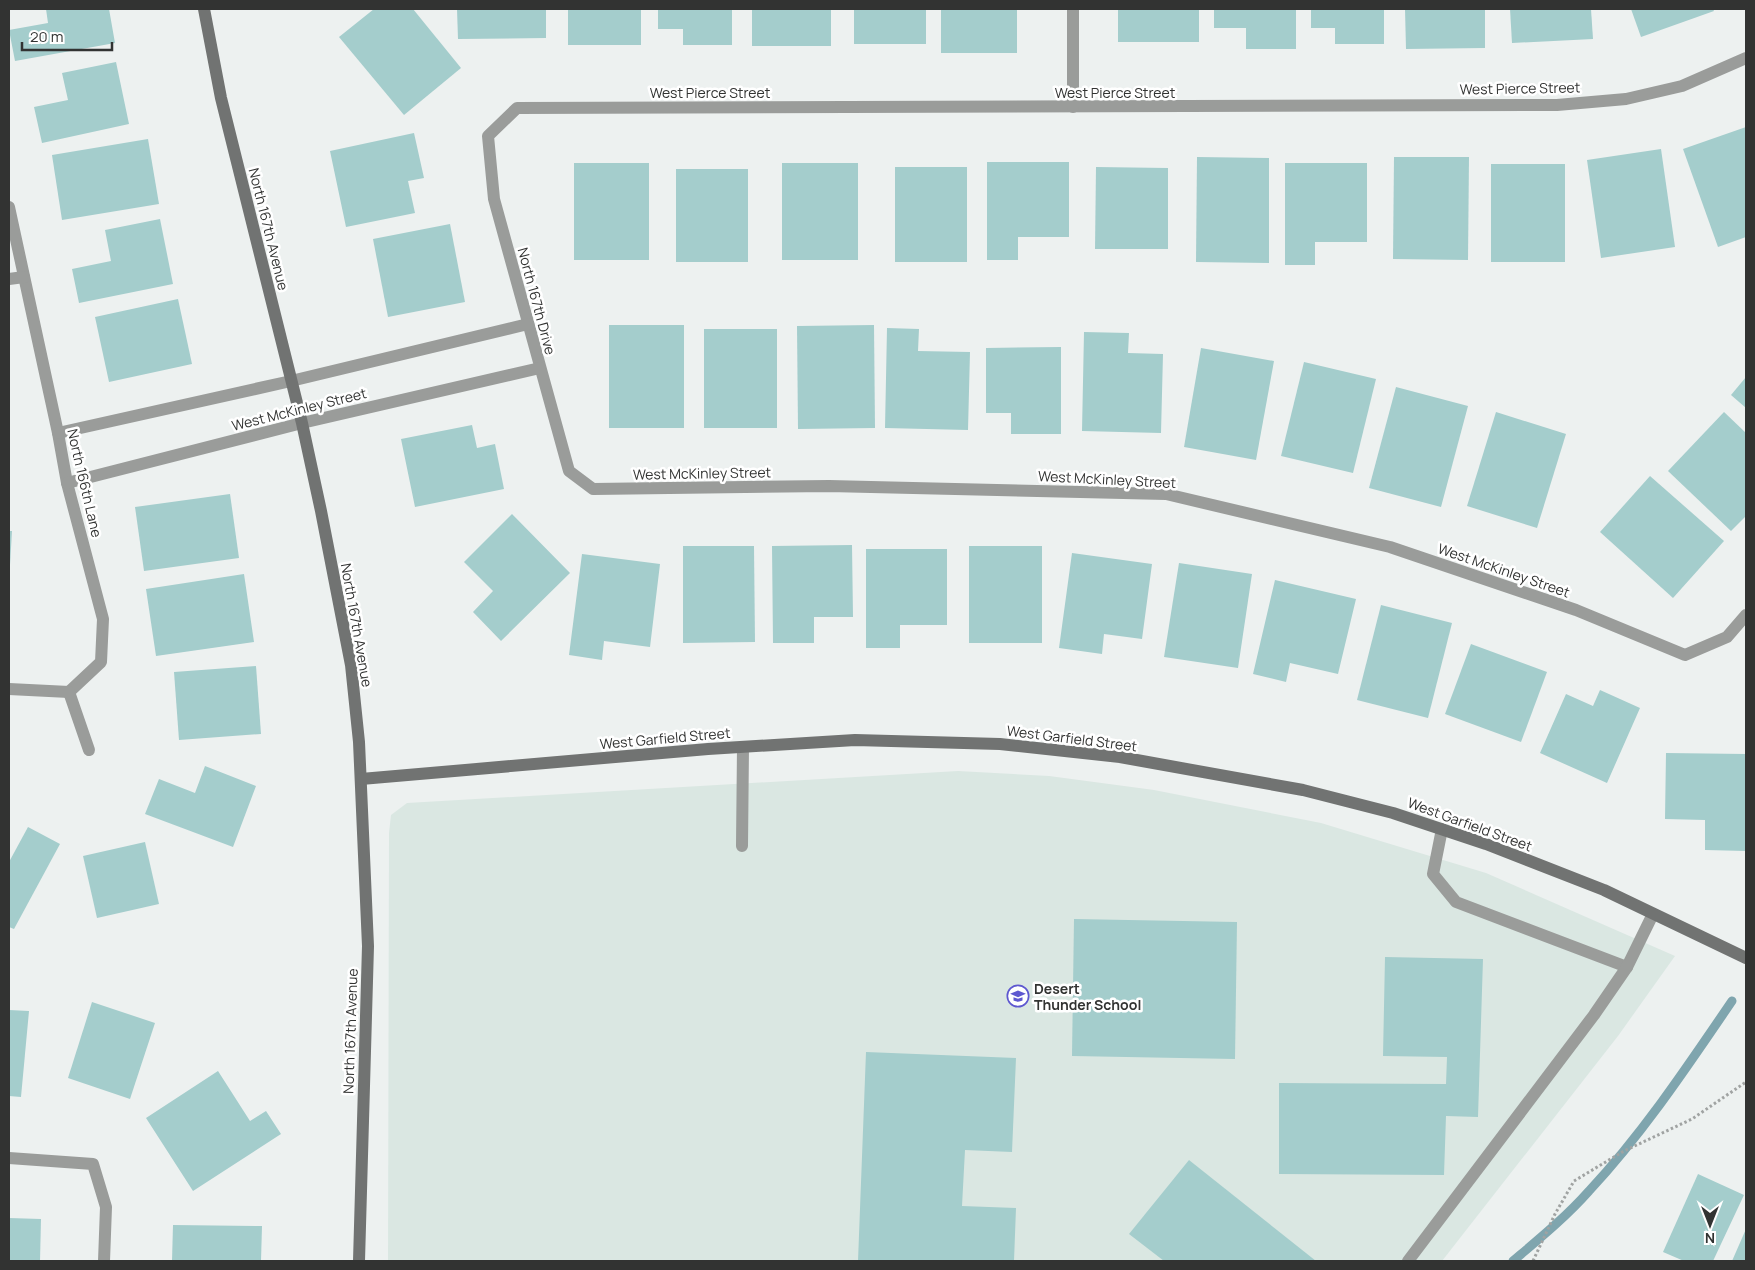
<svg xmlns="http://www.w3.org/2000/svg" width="1755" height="1270" font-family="Manrope,sans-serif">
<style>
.built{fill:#dae7e2}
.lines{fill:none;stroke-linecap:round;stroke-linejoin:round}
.stream{stroke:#7fa5ae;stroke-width:9}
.building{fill:#a4cdcc}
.path{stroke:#a0a3a2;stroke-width:3;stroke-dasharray:2.5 2.5;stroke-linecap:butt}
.lane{stroke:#9a9c9a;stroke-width:12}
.street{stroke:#9a9c9a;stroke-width:12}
.secondary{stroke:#717372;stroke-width:12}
.labels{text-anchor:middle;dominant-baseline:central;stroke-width:5;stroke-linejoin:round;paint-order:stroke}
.street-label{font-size:14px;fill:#323332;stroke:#fff}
.poi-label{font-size:14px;font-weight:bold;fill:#323332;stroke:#fff;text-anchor:start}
</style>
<rect width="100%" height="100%" fill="#edf1f0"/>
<path class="built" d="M 958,771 L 1049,776 L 1154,790 L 1321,823 L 1486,873 L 1675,956 L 1618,1036 L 1442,1261 L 388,1261 L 389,833 L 391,815 L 407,803 Z"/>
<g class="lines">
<path class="stream" d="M 1513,1261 C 1539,1239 1566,1217 1589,1191 C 1643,1133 1687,1067 1732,1001"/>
</g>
<g class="building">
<path d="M 46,9 L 109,9 L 115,43 L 15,61 L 9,30 L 48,23 Z"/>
<path d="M 374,9 L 413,9 L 461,68 L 404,115 L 339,37 Z"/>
<path d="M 457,9 L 546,9 L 546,38 L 458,39 Z"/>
<rect x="568" y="9" width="73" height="36"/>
<path d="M 658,9 L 732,9 L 732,45 L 683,45 L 683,29 L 658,29 Z"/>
<rect x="752" y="9" width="79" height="37"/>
<rect x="854" y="9" width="72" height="35"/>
<rect x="941" y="9" width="76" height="44"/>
<rect x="1118" y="9" width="81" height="33"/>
<path d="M 1214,9 L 1296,9 L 1296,49 L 1246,49 L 1246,28 L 1214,28 Z"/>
<path d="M 1311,9 L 1384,9 L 1384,44 L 1335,44 L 1335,28 L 1311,28 Z"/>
<path d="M 1405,9 L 1485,9 L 1485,48 L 1406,49 Z"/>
<path d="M 1510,9 L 1591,9 L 1593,39 L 1512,43 Z"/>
<path d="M 1631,9 L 1713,9 L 1714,11 L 1641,37 Z"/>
<path d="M 116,62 L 129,124 L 42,143 L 34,107 L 68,100 L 62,73 Z"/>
<path d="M 1746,127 L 1746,237 L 1718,247 L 1683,149 Z"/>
<path d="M 414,133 L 424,178 L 408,181 L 415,213 L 346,227 L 330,151 Z"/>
<path d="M 148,139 L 159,204 L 62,220 L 52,155 Z"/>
<path d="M 1661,149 L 1675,247 L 1601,258 L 1587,160 Z"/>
<path d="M 1197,157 L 1269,158 L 1269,263 L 1196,262 Z"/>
<path d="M 1394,157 L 1469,157 L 1468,260 L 1393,259 Z"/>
<path d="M 987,162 L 1069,162 L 1069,237 L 1018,237 L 1018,260 L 987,260 Z"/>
<rect x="574" y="163" width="75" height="97"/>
<rect x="782" y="163" width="76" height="97"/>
<path d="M 1285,163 L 1367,163 L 1367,242 L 1315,242 L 1315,265 L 1285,265 Z"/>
<rect x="1491" y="164" width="74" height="98"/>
<rect x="895" y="167" width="72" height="95"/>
<path d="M 1096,167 L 1168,168 L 1168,249 L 1095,249 Z"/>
<rect x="676" y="169" width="72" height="93"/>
<path d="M 160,219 L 173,284 L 79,303 L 72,269 L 111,261 L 105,230 Z"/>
<path d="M 450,224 L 465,302 L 388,317 L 373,239 Z"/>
<path d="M 178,299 L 192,364 L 109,382 L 95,317 Z"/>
<rect x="609" y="325" width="75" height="103"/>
<path d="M 874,325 L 875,428 L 798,429 L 797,326 Z"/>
<path d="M 887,328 L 919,329 L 918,351 L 970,352 L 968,430 L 885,428 Z"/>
<rect x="704" y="329" width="73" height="99"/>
<path d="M 1084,332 L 1129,333 L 1128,353 L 1163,354 L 1161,433 L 1082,431 Z"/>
<path d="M 1061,347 L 1061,434 L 1011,434 L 1011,413 L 986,413 L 986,348 Z"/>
<path d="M 1201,348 L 1274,361 L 1256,460 L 1184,447 Z"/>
<path d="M 1304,362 L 1376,379 L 1353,473 L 1281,456 Z"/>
<path d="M 1746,377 L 1746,408 L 1731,395 Z"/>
<path d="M 1396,387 L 1468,406 L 1441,507 L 1369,488 Z"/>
<path d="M 1496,412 L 1566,434 L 1537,528 L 1467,506 Z"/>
<path d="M 1724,412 L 1746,433 L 1746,516 L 1731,531 L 1668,471 Z"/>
<path d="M 472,425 L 477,448 L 495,444 L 504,489 L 415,507 L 401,439 Z"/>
<path d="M 1650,476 L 1724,541 L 1673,598 L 1600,532 Z"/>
<path d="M 230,494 L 239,558 L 144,571 L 135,507 Z"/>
<path d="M 512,514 L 570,573 L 501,641 L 473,612 L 493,591 L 464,562 Z"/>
<path d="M 9,531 L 12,531 L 10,565 L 9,565 Z"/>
<path d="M 852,545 L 853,617 L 814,617 L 814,643 L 773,643 L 772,546 Z"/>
<path d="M 683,546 L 754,546 L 755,642 L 683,643 Z"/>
<rect x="969" y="546" width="73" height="97"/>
<path d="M 866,549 L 947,549 L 947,625 L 900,625 L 900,648 L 866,648 Z"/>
<path d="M 1072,553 L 1152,564 L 1142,639 L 1104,634 L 1102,654 L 1059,648 Z"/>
<path d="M 582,554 L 660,564 L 650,647 L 604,641 L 602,660 L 569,655 Z"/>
<path d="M 1179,563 L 1252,574 L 1238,668 L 1164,657 Z"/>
<path d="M 244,574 L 254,642 L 156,656 L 146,589 Z"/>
<path d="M 1275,580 L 1356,599 L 1338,674 L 1290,663 L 1286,682 L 1253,674 Z"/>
<path d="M 1381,605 L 1452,623 L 1428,718 L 1357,700 Z"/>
<path d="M 1471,644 L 1547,672 L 1521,742 L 1445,714 Z"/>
<path d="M 256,666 L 261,734 L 179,740 L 174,672 Z"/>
<path d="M 1600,690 L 1640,708 L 1607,783 L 1540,753 L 1566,694 L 1593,706 Z"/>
<path d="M 1666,753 L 1746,754 L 1746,851 L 1705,850 L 1705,820 L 1665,819 Z"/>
<path d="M 205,766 L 256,786 L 233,847 L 145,814 L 159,779 L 195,793 Z"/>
<path d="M 28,827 L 60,844 L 14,929 L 9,927 L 9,862 Z"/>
<path d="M 145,842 L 159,904 L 97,918 L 83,856 Z"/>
<path d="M 1074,919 L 1237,922 L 1235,1059 L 1072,1056 Z"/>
<path d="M 1385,957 L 1483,959 L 1478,1117 L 1446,1116 L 1444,1175 L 1279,1174 L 1279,1083 L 1446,1084 L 1447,1057 L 1383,1056 Z"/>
<path d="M 92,1002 L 155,1023 L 130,1099 L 68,1078 Z"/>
<path d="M 9,1010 L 29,1011 L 21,1097 L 9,1096 Z"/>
<path d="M 866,1052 L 1016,1058 L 1012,1152 L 965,1150 L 962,1206 L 1016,1208 L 1014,1261 L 858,1261 Z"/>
<path d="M 218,1071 L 250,1121 L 266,1111 L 281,1134 L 193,1191 L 146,1118 Z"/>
<path d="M 1189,1160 L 1316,1261 L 1164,1261 L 1129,1234 Z"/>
<path d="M 1698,1174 L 1744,1195 L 1713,1261 L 1684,1261 L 1663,1252 Z"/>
<path d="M 9,1218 L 41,1219 L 40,1261 L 9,1261 Z"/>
<path d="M 173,1225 L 262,1226 L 261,1261 L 172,1261 Z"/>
<path d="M 1746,1229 L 1746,1261 L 1732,1261 Z"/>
</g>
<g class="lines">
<path class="path" d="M 1533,1261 L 1555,1214 L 1574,1181 L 1624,1151 L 1692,1119 L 1746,1082"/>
<g class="lane">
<path d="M 1442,829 L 1433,874 L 1456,902 L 1627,967"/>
<path d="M 742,846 L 743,747"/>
<path d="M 1408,1261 L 1594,1015 L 1627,967 L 1653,914"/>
</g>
<g class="street">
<path d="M 1746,58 L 1682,86 L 1626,99 L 1557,105 L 517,108 L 488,136 L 494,199 L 569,471 L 593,489 L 829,486 L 1166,494 L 1390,547 L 1576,610 L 1685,655 L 1727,637 L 1746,615"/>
<path d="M 1073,107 L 1073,9"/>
<path d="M 9,207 L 58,433 L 67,483 L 103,619 L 101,662 L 69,692"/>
<path d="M 9,279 L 24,277"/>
<path d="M 58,433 L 291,381 L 528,324"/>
<path d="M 67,483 L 302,423 L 540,368"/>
<path d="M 9,689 L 69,692"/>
<path d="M 69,692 L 89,750"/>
<path d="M 9,1158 L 93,1164 L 106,1207 L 104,1261"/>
</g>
<g class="secondary">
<path d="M 204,9 L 221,98 L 302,423 L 321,511 L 351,665 L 359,742 L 368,946 L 359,1261"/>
<path d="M 361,779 L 708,749 L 855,740 L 1000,744 L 1120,757 L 1303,790 L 1393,813 L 1486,844 L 1604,890 L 1746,958"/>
</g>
</g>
<defs>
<g id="school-ring" transform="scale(1.125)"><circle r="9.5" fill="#fff" stroke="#5e58d0" stroke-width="1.5"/><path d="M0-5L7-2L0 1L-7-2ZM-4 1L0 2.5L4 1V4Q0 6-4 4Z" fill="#5e58d0"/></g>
</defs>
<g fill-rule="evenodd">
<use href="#school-ring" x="1018" y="996"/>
</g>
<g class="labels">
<g class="street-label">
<text transform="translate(1520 88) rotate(-1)">West Pierce Street</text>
<text x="710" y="92">West Pierce Street</text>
<text x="1115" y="92">West Pierce Street</text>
<text transform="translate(269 229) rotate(76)">North 167th Avenue</text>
<text transform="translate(537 301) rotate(75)">North 167th Drive</text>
<text transform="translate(299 409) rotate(-14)">West McKinley Street</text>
<text transform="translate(702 473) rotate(-1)">West McKinley Street</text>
<text transform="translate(1107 479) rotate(3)">West McKinley Street</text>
<text transform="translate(85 483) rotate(77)">North 166th Lane</text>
<text transform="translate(1504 570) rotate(19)">West McKinley Street</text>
<text transform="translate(357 625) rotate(80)">North 167th Avenue</text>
<text transform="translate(665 738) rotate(-5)">West Garfield Street</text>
<text transform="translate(1072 738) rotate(7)">West Garfield Street</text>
<text transform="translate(1470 824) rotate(20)">West Garfield Street</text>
<text transform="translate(350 1031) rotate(-88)">North 167th Avenue</text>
</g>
<g class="poi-label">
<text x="1034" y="988">Desert<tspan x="1034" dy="16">Thunder School</tspan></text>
</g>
</g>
<rect width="1755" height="1270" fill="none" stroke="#323332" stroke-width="20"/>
<g transform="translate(1710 1225) rotate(180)" stroke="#ffffff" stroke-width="4" paint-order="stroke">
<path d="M0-4L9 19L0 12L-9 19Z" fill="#323332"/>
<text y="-8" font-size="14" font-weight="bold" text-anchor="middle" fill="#323332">N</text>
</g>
<path d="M22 42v8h90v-8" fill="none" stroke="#323332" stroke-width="2.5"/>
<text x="30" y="42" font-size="15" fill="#323332" stroke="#ffffff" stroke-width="4" paint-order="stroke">20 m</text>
</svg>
